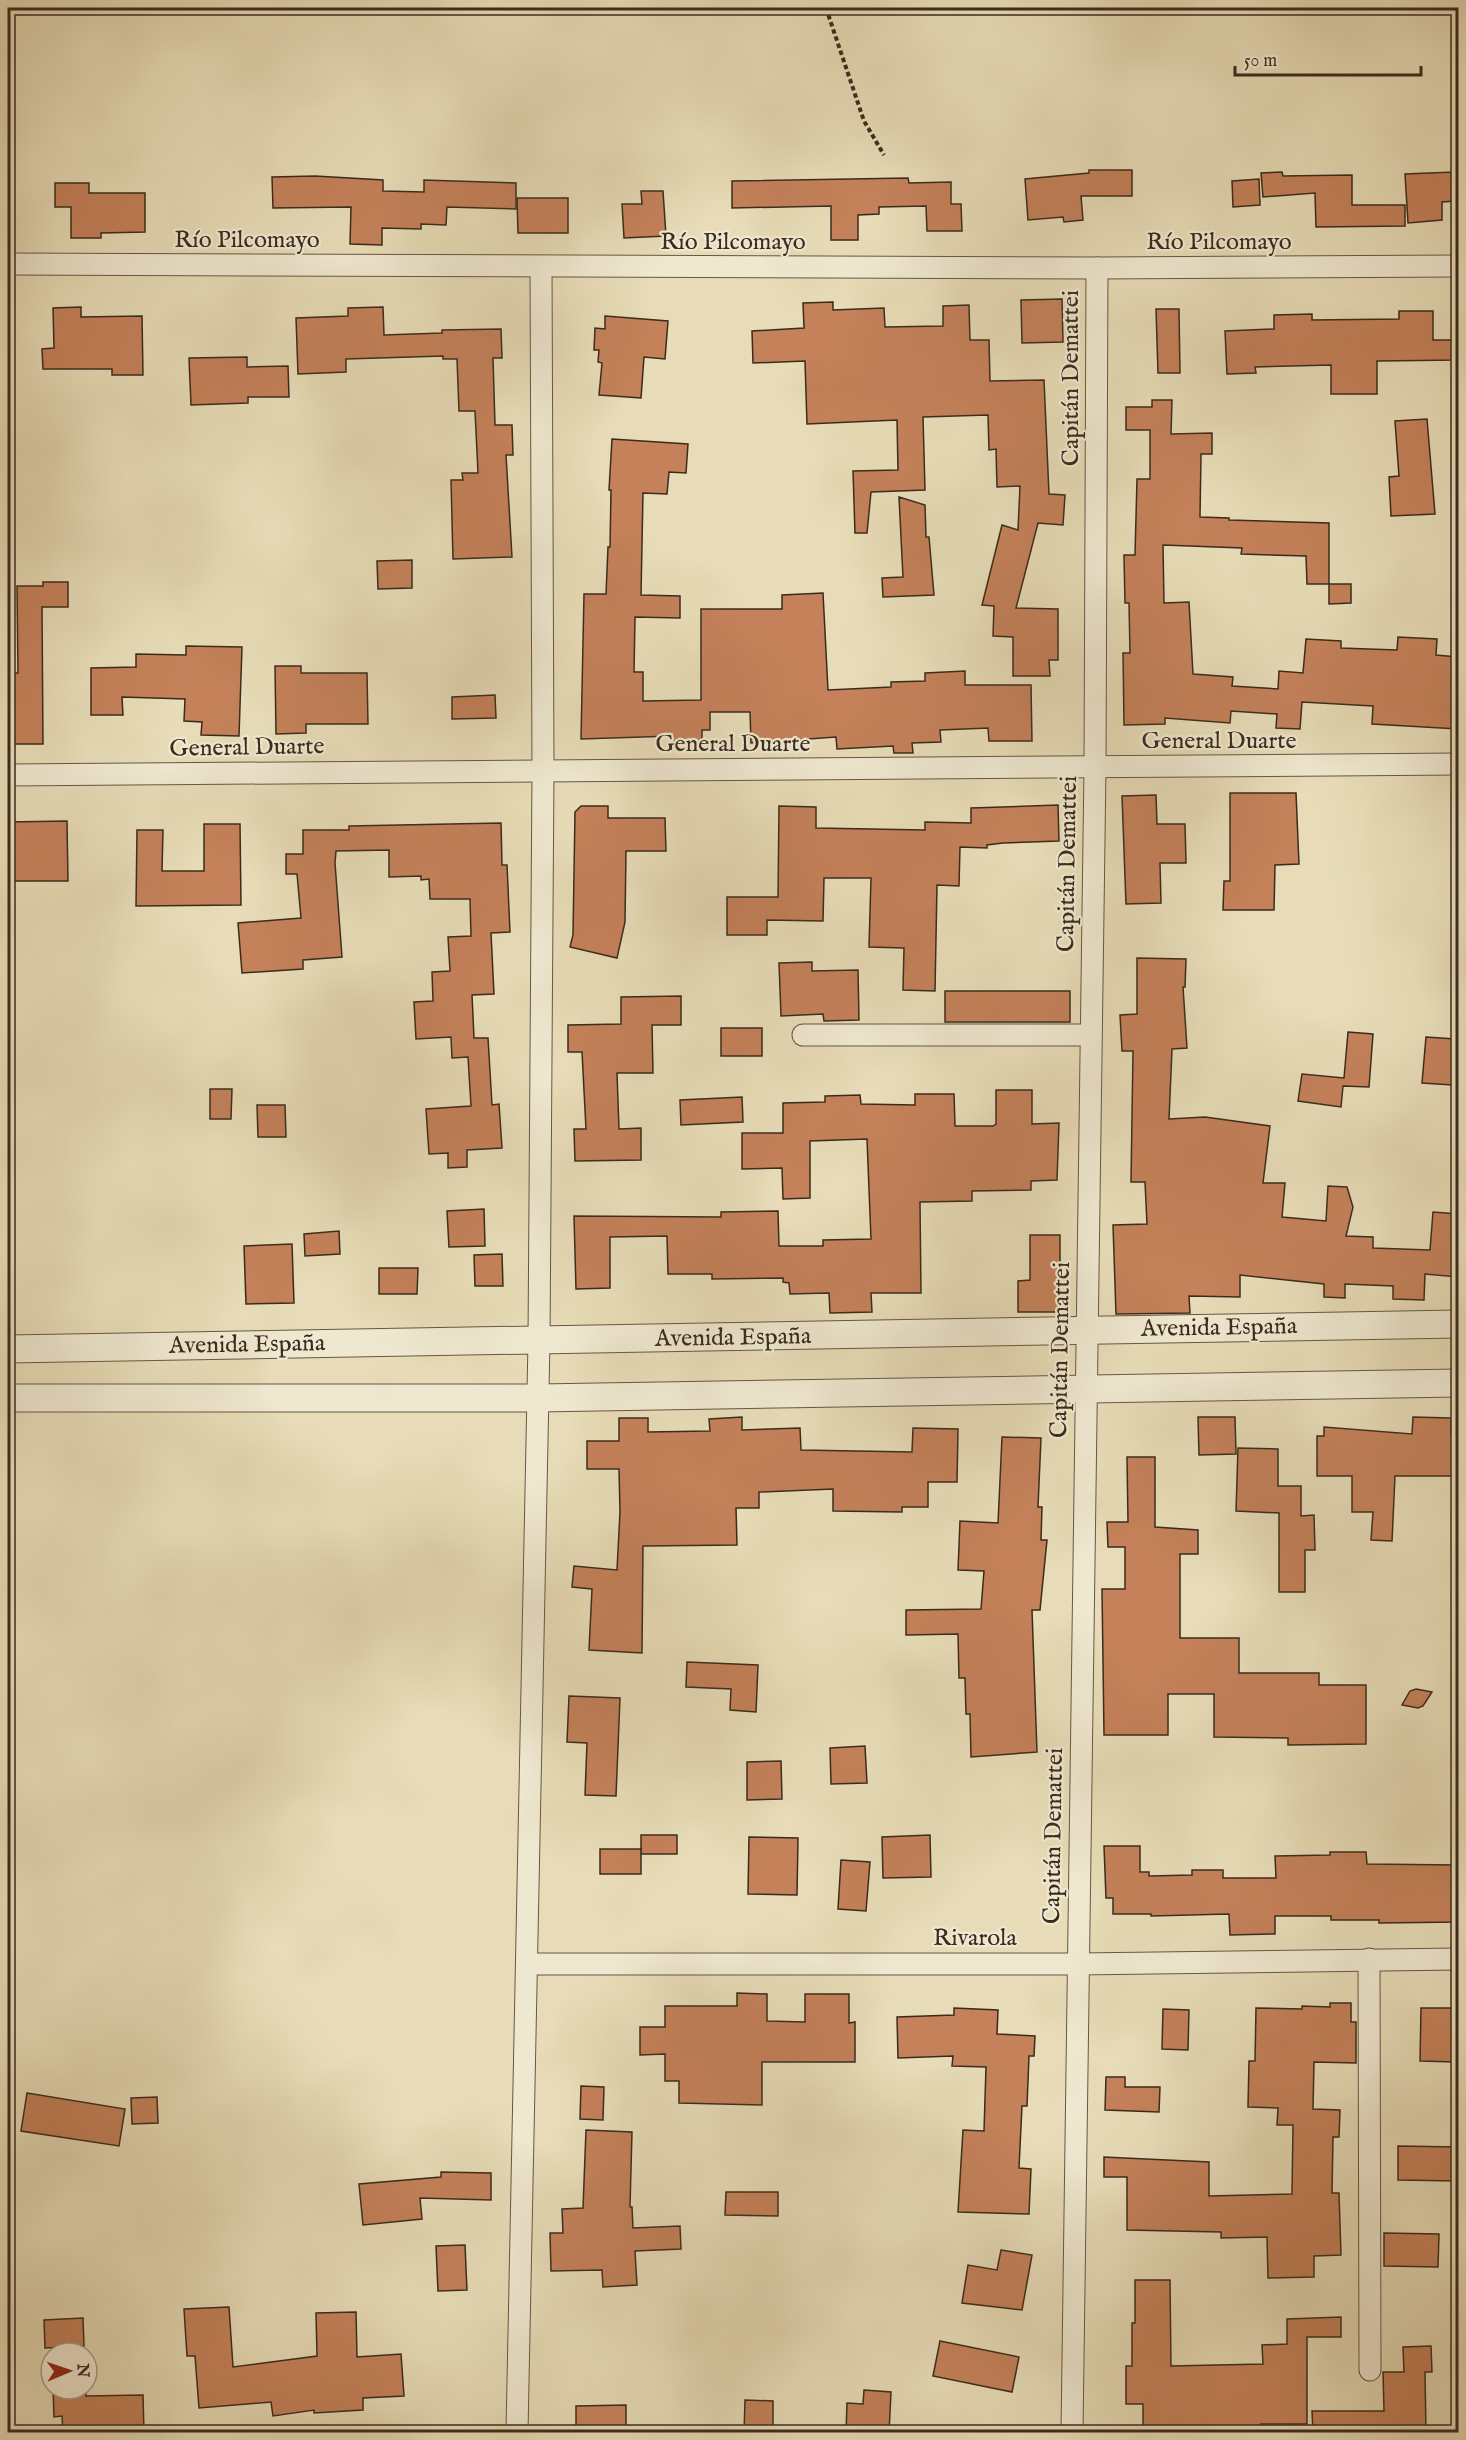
<svg xmlns="http://www.w3.org/2000/svg" width="1466" height="2440" font-family="'IM FELL English',serif">
<style>
.building{fill:#c4815a;stroke:#3b2b1e;stroke-width:1.5}
.lines{fill:none;stroke-linecap:round;stroke-linejoin:round}
.minor-casing{stroke:#665744;stroke-width:23}
.tertiary-casing{stroke:#665744;stroke-width:29}
.path{stroke:#3b2b1e;stroke-width:4;stroke-dasharray:4.5 3;stroke-linecap:butt}
.minor{stroke:#efe8d0;stroke-width:21}
.tertiary{stroke:#efe8d0;stroke-width:27}
.labels{text-anchor:middle;dominant-baseline:central;stroke-width:4.5;stroke-linejoin:round;paint-order:stroke}
.street-label{font-size:24px;fill:#3b2b1e;stroke:#efe8d0}
</style>
<rect width="100%" height="100%" fill="#e7dcb7"/>
<filter id="stains"><feTurbulence type="fractalNoise" baseFrequency=".00333" numOctaves="4"/><feColorMatrix values="0 0 0 0 .2 0 0 0 0 .09 0 0 0 0 .02 0 0 0 .5 -.17"/></filter>
<radialGradient id="worn" r=".72"><stop offset=".6" stop-color="#630" stop-opacity="0"/><stop offset="1" stop-color="#630" stop-opacity=".3"/></radialGradient>
<g class="building">
<path d="M 1089,170 L 1132,170 L 1132,196 L 1081,196 L 1083,220 L 1064,222 L 1063,217 L 1028,220 L 1025,179 L 1089,173 Z"/>
<path d="M 1282,172 L 1283,176 L 1352,175 L 1352,205 L 1405,205 L 1405,226 L 1316,227 L 1315,193 L 1263,197 L 1261,173 Z"/>
<path d="M 1454,172 L 1455,201 L 1442,202 L 1442,220 L 1408,223 L 1405,174 Z"/>
<path d="M 315,176 L 383,180 L 383,191 L 424,192 L 424,180 L 516,183 L 516,209 L 447,207 L 446,225 L 421,224 L 421,229 L 382,228 L 382,245 L 350,244 L 351,207 L 273,208 L 272,177 Z"/>
<path d="M 908,178 L 909,183 L 951,182 L 951,204 L 961,204 L 962,231 L 927,231 L 926,206 L 879,207 L 879,214 L 858,215 L 858,240 L 831,240 L 831,206 L 732,208 L 732,181 Z"/>
<path d="M 1259,179 L 1260,205 L 1233,207 L 1232,181 Z"/>
<path d="M 55,183 L 89,183 L 89,193 L 145,193 L 145,232 L 101,233 L 101,238 L 71,238 L 71,207 L 55,207 Z"/>
<path d="M 641,191 L 663,191 L 666,236 L 624,238 L 622,204 L 642,204 Z"/>
<path d="M 517,198 L 568,198 L 568,233 L 518,233 Z"/>
<path d="M 1062,299 L 1063,342 L 1022,343 L 1021,300 Z"/>
<path d="M 833,302 L 833,310 L 884,308 L 885,327 L 943,326 L 943,306 L 969,305 L 970,340 L 989,340 L 990,381 L 1044,380 L 1049,494 L 1065,495 L 1063,525 L 1038,523 L 1016,608 L 1058,609 L 1058,660 L 1049,660 L 1050,676 L 1013,676 L 1013,637 L 993,636 L 994,606 L 982,605 L 1002,525 L 1018,530 L 1020,486 L 997,487 L 996,449 L 989,450 L 988,415 L 923,417 L 925,490 L 871,492 L 867,533 L 855,533 L 853,471 L 898,470 L 897,420 L 807,424 L 805,361 L 753,363 L 752,331 L 804,328 L 803,303 Z"/>
<path d="M 81,307 L 81,317 L 142,316 L 143,375 L 112,375 L 112,369 L 43,369 L 42,349 L 54,348 L 53,308 Z"/>
<path d="M 383,307 L 384,335 L 442,333 L 442,330 L 501,329 L 502,358 L 493,358 L 495,425 L 512,425 L 513,455 L 506,455 L 512,557 L 453,559 L 451,480 L 463,480 L 462,473 L 478,473 L 475,411 L 459,411 L 457,359 L 443,359 L 443,356 L 346,359 L 346,372 L 298,374 L 296,318 L 348,316 L 348,308 Z"/>
<path d="M 1156,309 L 1179,309 L 1180,373 L 1158,373 Z"/>
<path d="M 1399,311 L 1433,311 L 1433,340 L 1458,340 L 1458,360 L 1377,361 L 1377,394 L 1331,394 L 1331,365 L 1255,367 L 1256,373 L 1227,374 L 1225,331 L 1274,329 L 1274,315 L 1312,314 L 1312,320 L 1399,319 Z"/>
<path d="M 605,316 L 668,321 L 665,359 L 644,357 L 641,398 L 599,395 L 602,363 L 598,362 L 599,350 L 594,350 L 595,328 L 605,329 Z"/>
<path d="M 247,357 L 247,367 L 288,366 L 289,397 L 248,397 L 248,403 L 191,405 L 189,358 Z"/>
<path d="M 1152,400 L 1172,400 L 1171,434 L 1212,433 L 1212,454 L 1201,454 L 1200,517 L 1229,518 L 1229,520 L 1329,523 L 1329,584 L 1307,584 L 1306,556 L 1241,554 L 1242,548 L 1163,545 L 1164,603 L 1189,602 L 1193,674 L 1233,677 L 1232,686 L 1278,689 L 1279,671 L 1303,673 L 1306,639 L 1341,641 L 1341,648 L 1397,650 L 1398,637 L 1437,639 L 1436,655 L 1458,657 L 1458,729 L 1372,724 L 1373,706 L 1302,702 L 1300,729 L 1276,728 L 1277,714 L 1231,711 L 1230,723 L 1165,718 L 1165,724 L 1124,725 L 1123,653 L 1130,653 L 1129,603 L 1125,603 L 1124,555 L 1135,555 L 1137,479 L 1150,479 L 1150,430 L 1126,430 L 1126,407 L 1152,407 Z"/>
<path d="M 1427,419 L 1435,514 L 1391,516 L 1389,477 L 1399,476 L 1395,421 Z"/>
<path d="M 612,439 L 688,444 L 686,473 L 669,472 L 667,494 L 643,493 L 641,595 L 680,596 L 680,618 L 635,617 L 634,672 L 643,672 L 643,701 L 701,700 L 701,609 L 782,609 L 782,595 L 823,593 L 828,690 L 891,687 L 891,682 L 925,681 L 925,673 L 965,671 L 965,685 L 1031,685 L 1032,741 L 989,741 L 988,728 L 940,730 L 941,742 L 912,743 L 913,753 L 894,753 L 893,746 L 837,749 L 836,737 L 751,743 L 750,712 L 710,712 L 710,730 L 702,730 L 702,743 L 673,743 L 673,736 L 581,739 L 584,594 L 606,594 L 608,547 L 610,547 L 611,490 L 609,490 Z"/>
<path d="M 899,497 L 925,505 L 926,537 L 929,537 L 934,595 L 883,597 L 882,578 L 903,577 Z"/>
<path d="M 412,560 L 412,588 L 378,589 L 377,561 Z"/>
<path d="M 43,582 L 68,582 L 68,607 L 42,607 L 43,744 L 8,744 L 8,673 L 18,673 L 17,586 L 43,586 Z"/>
<path d="M 1329,584 L 1351,584 L 1351,603 L 1329,604 Z"/>
<path d="M 186,646 L 242,647 L 239,736 L 201,735 L 202,722 L 184,721 L 185,699 L 122,697 L 123,715 L 91,715 L 91,668 L 136,667 L 136,654 L 186,655 Z"/>
<path d="M 275,666 L 301,666 L 301,673 L 367,673 L 368,724 L 306,724 L 306,733 L 276,734 Z"/>
<path d="M 495,695 L 496,718 L 452,719 L 452,697 Z"/>
<path d="M 1230,793 L 1296,793 L 1299,864 L 1275,865 L 1274,910 L 1223,910 L 1224,881 L 1230,881 Z"/>
<path d="M 1156,795 L 1157,824 L 1185,824 L 1186,863 L 1160,863 L 1161,903 L 1126,904 L 1122,796 Z"/>
<path d="M 1058,805 L 1059,841 L 1003,843 L 987,845 L 987,848 L 960,847 L 959,886 L 937,885 L 935,991 L 903,990 L 904,948 L 869,947 L 871,878 L 824,878 L 823,921 L 767,920 L 767,935 L 727,935 L 727,897 L 778,897 L 779,806 L 816,807 L 816,828 L 925,830 L 925,822 L 971,823 L 971,808 Z"/>
<path d="M 581,806 L 608,806 L 608,818 L 665,818 L 666,851 L 626,851 L 625,922 L 617,958 L 570,947 L 573,935 L 575,812 Z"/>
<path d="M 67,821 L 68,881 L 8,881 L 8,822 Z"/>
<path d="M 501,823 L 502,865 L 507,865 L 510,932 L 491,933 L 494,994 L 472,995 L 474,1038 L 488,1038 L 492,1105 L 499,1104 L 502,1148 L 467,1150 L 467,1167 L 448,1168 L 448,1153 L 429,1154 L 426,1109 L 471,1106 L 468,1057 L 452,1058 L 451,1037 L 416,1039 L 414,1002 L 433,1001 L 432,972 L 450,971 L 448,937 L 471,936 L 470,899 L 430,899 L 429,879 L 421,880 L 421,876 L 389,877 L 389,850 L 336,851 L 335,863 L 342,957 L 303,960 L 303,969 L 242,973 L 238,923 L 301,918 L 297,874 L 286,874 L 286,854 L 303,854 L 303,830 L 349,830 L 349,826 Z"/>
<path d="M 204,824 L 240,824 L 241,905 L 136,906 L 137,830 L 163,830 L 162,871 L 204,871 Z"/>
<path d="M 1137,958 L 1186,959 L 1185,987 L 1183,987 L 1187,1048 L 1172,1049 L 1169,1119 L 1205,1117 L 1270,1126 L 1263,1183 L 1285,1183 L 1282,1217 L 1326,1221 L 1328,1186 L 1347,1187 L 1353,1207 L 1346,1236 L 1373,1237 L 1373,1248 L 1430,1250 L 1433,1212 L 1458,1214 L 1458,1277 L 1425,1274 L 1424,1300 L 1393,1299 L 1393,1286 L 1345,1284 L 1345,1298 L 1324,1297 L 1324,1284 L 1240,1275 L 1240,1297 L 1189,1296 L 1190,1313 L 1116,1314 L 1113,1225 L 1147,1224 L 1145,1182 L 1131,1182 L 1133,1051 L 1122,1051 L 1120,1015 L 1137,1014 Z"/>
<path d="M 812,962 L 812,971 L 858,970 L 859,1020 L 824,1021 L 823,1014 L 781,1016 L 779,963 Z"/>
<rect x="945" y="991" width="125" height="31"/>
<path d="M 681,996 L 681,1025 L 652,1025 L 653,1073 L 617,1073 L 619,1129 L 641,1128 L 641,1160 L 575,1161 L 574,1129 L 586,1129 L 582,1052 L 568,1052 L 568,1025 L 621,1024 L 621,997 Z"/>
<rect x="721" y="1028" width="41" height="28"/>
<path d="M 1348,1032 L 1373,1034 L 1369,1087 L 1343,1086 L 1341,1107 L 1298,1101 L 1302,1074 L 1344,1078 Z"/>
<path d="M 1426,1037 L 1455,1039 L 1455,1045 L 1458,1046 L 1458,1080 L 1452,1079 L 1452,1085 L 1422,1083 Z"/>
<path d="M 210,1089 L 232,1089 L 231,1119 L 210,1119 Z"/>
<path d="M 996,1090 L 1032,1090 L 1032,1124 L 1059,1123 L 1057,1180 L 1031,1181 L 1031,1190 L 972,1191 L 972,1201 L 920,1202 L 921,1293 L 871,1293 L 872,1312 L 830,1313 L 829,1293 L 790,1294 L 789,1283 L 783,1282 L 783,1278 L 712,1279 L 712,1274 L 668,1274 L 667,1236 L 610,1237 L 610,1288 L 576,1289 L 574,1216 L 721,1217 L 721,1212 L 778,1211 L 779,1246 L 823,1246 L 823,1240 L 871,1239 L 867,1139 L 810,1141 L 810,1198 L 783,1199 L 782,1168 L 742,1169 L 742,1133 L 783,1133 L 783,1103 L 825,1102 L 825,1096 L 860,1095 L 861,1104 L 915,1105 L 915,1094 L 954,1094 L 955,1126 L 993,1126 L 996,1124 Z"/>
<path d="M 742,1097 L 743,1122 L 681,1125 L 680,1100 Z"/>
<path d="M 257,1105 L 285,1105 L 286,1137 L 258,1137 Z"/>
<path d="M 484,1209 L 485,1246 L 449,1247 L 447,1211 Z"/>
<path d="M 339,1231 L 340,1254 L 305,1256 L 304,1234 Z"/>
<path d="M 1030,1235 L 1060,1235 L 1060,1312 L 1018,1312 L 1018,1281 L 1030,1280 Z"/>
<path d="M 292,1244 L 294,1303 L 246,1304 L 244,1246 Z"/>
<path d="M 502,1254 L 503,1286 L 475,1286 L 474,1255 Z"/>
<path d="M 379,1268 L 418,1268 L 417,1294 L 379,1294 Z"/>
<path d="M 742,1417 L 742,1430 L 800,1428 L 801,1450 L 912,1452 L 913,1428 L 958,1429 L 957,1482 L 928,1482 L 928,1507 L 902,1507 L 902,1512 L 833,1511 L 833,1489 L 759,1492 L 759,1508 L 736,1508 L 737,1545 L 643,1546 L 642,1653 L 589,1650 L 592,1589 L 572,1587 L 574,1566 L 617,1570 L 620,1512 L 619,1469 L 587,1469 L 587,1441 L 619,1441 L 619,1418 L 648,1418 L 648,1432 L 710,1431 L 709,1419 Z"/>
<path d="M 1198,1417 L 1235,1417 L 1236,1454 L 1199,1455 Z"/>
<path d="M 1413,1417 L 1451,1418 L 1451,1436 L 1458,1437 L 1458,1476 L 1395,1476 L 1392,1541 L 1371,1540 L 1373,1512 L 1352,1512 L 1352,1476 L 1317,1476 L 1317,1436 L 1324,1436 L 1324,1427 L 1412,1434 Z"/>
<path d="M 1002,1437 L 1041,1438 L 1038,1507 L 1042,1507 L 1041,1540 L 1047,1540 L 1040,1610 L 1032,1610 L 1037,1752 L 971,1757 L 970,1714 L 966,1714 L 965,1678 L 959,1678 L 958,1634 L 906,1635 L 906,1610 L 981,1609 L 984,1571 L 958,1570 L 960,1521 L 998,1523 Z"/>
<path d="M 1238,1448 L 1278,1449 L 1278,1486 L 1301,1486 L 1301,1516 L 1314,1515 L 1315,1550 L 1305,1550 L 1305,1592 L 1279,1592 L 1279,1513 L 1236,1511 Z"/>
<path d="M 1127,1457 L 1155,1457 L 1155,1527 L 1198,1530 L 1198,1554 L 1180,1554 L 1180,1638 L 1239,1638 L 1239,1673 L 1319,1673 L 1319,1685 L 1366,1685 L 1366,1744 L 1288,1745 L 1288,1738 L 1214,1737 L 1214,1694 L 1168,1694 L 1168,1735 L 1104,1735 L 1102,1589 L 1125,1589 L 1125,1547 L 1108,1547 L 1107,1522 L 1128,1522 Z"/>
<path d="M 687,1662 L 758,1665 L 756,1712 L 730,1710 L 731,1689 L 686,1687 Z"/>
<path d="M 1416,1689 L 1432,1692 L 1423,1706 L 1418,1708 L 1402,1705 L 1410,1691 Z"/>
<path d="M 569,1696 L 620,1698 L 616,1796 L 585,1795 L 587,1743 L 567,1742 Z"/>
<path d="M 865,1746 L 867,1783 L 831,1784 L 830,1748 Z"/>
<path d="M 781,1761 L 782,1799 L 747,1800 L 747,1762 Z"/>
<rect x="641" y="1835" width="36" height="19"/>
<path d="M 930,1835 L 931,1877 L 883,1878 L 882,1837 Z"/>
<path d="M 749,1837 L 798,1838 L 797,1895 L 748,1894 Z"/>
<path d="M 1104,1846 L 1140,1846 L 1140,1872 L 1149,1872 L 1149,1876 L 1192,1875 L 1192,1870 L 1223,1870 L 1223,1878 L 1276,1878 L 1275,1856 L 1330,1855 L 1330,1852 L 1366,1852 L 1367,1864 L 1458,1865 L 1458,1922 L 1379,1923 L 1379,1920 L 1331,1920 L 1331,1916 L 1275,1916 L 1275,1934 L 1230,1935 L 1229,1914 L 1151,1916 L 1151,1914 L 1113,1914 L 1113,1898 L 1106,1898 Z"/>
<rect x="600" y="1849" width="41" height="25"/>
<path d="M 841,1860 L 870,1862 L 866,1911 L 838,1909 Z"/>
<path d="M 737,1993 L 767,1994 L 767,2021 L 805,2022 L 805,1994 L 849,1994 L 849,2023 L 855,2022 L 855,2062 L 762,2062 L 762,2105 L 679,2103 L 679,2081 L 665,2081 L 665,2054 L 640,2055 L 640,2027 L 665,2027 L 665,2006 L 737,2006 Z"/>
<path d="M 1330,2003 L 1351,2003 L 1351,2022 L 1356,2022 L 1356,2063 L 1314,2062 L 1313,2109 L 1340,2110 L 1339,2137 L 1333,2137 L 1332,2193 L 1339,2193 L 1341,2255 L 1314,2256 L 1314,2277 L 1268,2278 L 1267,2237 L 1221,2238 L 1221,2232 L 1127,2230 L 1127,2177 L 1104,2177 L 1104,2157 L 1209,2162 L 1209,2196 L 1292,2194 L 1293,2125 L 1277,2125 L 1278,2108 L 1248,2107 L 1249,2061 L 1255,2061 L 1256,2008 L 1302,2009 L 1302,2006 L 1330,2007 Z"/>
<path d="M 954,2008 L 998,2010 L 997,2034 L 1035,2036 L 1034,2056 L 1029,2056 L 1027,2106 L 1022,2106 L 1019,2168 L 1031,2169 L 1029,2214 L 958,2212 L 963,2130 L 984,2131 L 986,2067 L 952,2066 L 953,2056 L 898,2058 L 897,2017 L 954,2015 Z"/>
<path d="M 1421,2008 L 1457,2008 L 1456,2062 L 1420,2061 Z"/>
<path d="M 1163,2009 L 1189,2010 L 1188,2050 L 1162,2049 Z"/>
<path d="M 1106,2077 L 1125,2077 L 1125,2087 L 1160,2087 L 1159,2112 L 1105,2110 Z"/>
<path d="M 581,2086 L 604,2087 L 603,2120 L 580,2119 Z"/>
<path d="M 27,2093 L 125,2109 L 119,2146 L 21,2131 Z"/>
<path d="M 157,2097 L 158,2123 L 132,2124 L 131,2098 Z"/>
<path d="M 586,2130 L 632,2132 L 630,2207 L 632,2207 L 633,2228 L 680,2226 L 681,2249 L 635,2251 L 637,2285 L 603,2287 L 602,2270 L 551,2271 L 550,2233 L 563,2233 L 562,2209 L 583,2208 Z"/>
<path d="M 1398,2146 L 1458,2147 L 1458,2181 L 1398,2180 Z"/>
<path d="M 441,2172 L 491,2173 L 491,2200 L 420,2198 L 422,2219 L 363,2225 L 359,2184 L 441,2177 Z"/>
<path d="M 726,2192 L 778,2192 L 778,2216 L 725,2215 Z"/>
<path d="M 1384,2233 L 1439,2234 L 1438,2267 L 1384,2266 Z"/>
<path d="M 465,2245 L 467,2290 L 438,2291 L 436,2246 Z"/>
<path d="M 1001,2250 L 1032,2255 L 1022,2310 L 962,2303 L 968,2265 L 997,2270 Z"/>
<path d="M 1135,2280 L 1170,2280 L 1171,2366 L 1263,2364 L 1262,2345 L 1287,2344 L 1287,2319 L 1341,2317 L 1341,2337 L 1307,2337 L 1307,2424 L 1261,2424 L 1261,2433 L 1143,2433 L 1143,2404 L 1126,2404 L 1126,2366 L 1132,2366 L 1132,2323 L 1135,2323 Z"/>
<path d="M 229,2307 L 233,2367 L 317,2356 L 316,2313 L 356,2312 L 357,2357 L 401,2354 L 404,2396 L 363,2398 L 363,2410 L 314,2413 L 314,2410 L 273,2416 L 271,2402 L 199,2408 L 195,2356 L 187,2356 L 184,2309 Z"/>
<path d="M 83,2318 L 84,2346 L 45,2348 L 44,2320 Z"/>
<path d="M 940,2341 L 1019,2357 L 1012,2392 L 933,2376 Z"/>
<path d="M 1431,2346 L 1432,2372 L 1425,2372 L 1426,2433 L 1313,2433 L 1312,2411 L 1384,2411 L 1383,2372 L 1404,2372 L 1403,2347 Z"/>
<path d="M 53,2389 L 86,2389 L 86,2396 L 143,2395 L 144,2433 L 63,2433 L 62,2416 L 54,2417 Z"/>
<path d="M 864,2390 L 891,2392 L 889,2433 L 846,2433 L 847,2403 L 863,2404 Z"/>
<path d="M 745,2400 L 773,2401 L 773,2433 L 744,2433 Z"/>
<path d="M 626,2405 L 626,2433 L 576,2433 L 576,2406 Z"/>
</g>
<g class="lines">
<g class="minor-casing">
<g id="minor">
<path d="M 8,264 L 1097,268 L 1458,266"/>
<path d="M 8,775 L 1458,764"/>
<path d="M 803,1035 L 1091,1035"/>
<path d="M 1369,1959 L 1370,2370"/>
<path d="M 527,1964 L 1078,1964 L 1458,1959"/>
<path d="M 517,2432 L 539,1342 L 543,770 L 541,267"/>
<path d="M 1072,2432 L 1095,767 L 1097,268"/>
</g>
</g>
<g class="tertiary-casing">
<g id="tertiary">
<path d="M 8,1349 L 1458,1324"/>
<path d="M 8,1398 L 538,1398 L 1458,1383"/>
</g>
</g>
<path class="path" d="M 826,8 L 864,121 L 884,155"/>
<use href="#minor" class="minor"/>
<use href="#tertiary" class="tertiary"/>
</g>
<g class="labels">
<g class="street-label">
<text x="247" y="240">Río Pilcomayo</text>
<text x="733" y="242">Río Pilcomayo</text>
<text x="1219" y="242">Río Pilcomayo</text>
<text transform="translate(1071 378) rotate(-90)">Capitán Demattei</text>
<text x="1219" y="741">General Duarte</text>
<text x="733" y="744">General Duarte</text>
<text transform="translate(247 748) rotate(-1)">General Duarte</text>
<text transform="translate(1068 864) rotate(-89)">Capitán Demattei</text>
<text transform="translate(1219 1328) rotate(-1)">Avenida España</text>
<text transform="translate(733 1338) rotate(-1)">Avenida España</text>
<text transform="translate(247 1345) rotate(-1)">Avenida España</text>
<text transform="translate(1061 1350) rotate(-89)">Capitán Demattei</text>
<text transform="translate(1054 1836) rotate(-89)">Capitán Demattei</text>
<text x="975" y="1938">Rivarola</text>
</g>
</g>
<rect width="1466" height="2440" fill="none" stroke="#e7dcb7" stroke-width="30"/>
<rect x="9" y="9" width="1448" height="2422" fill="none" stroke="#3b2b1e" stroke-width="3"/>
<rect x="15" y="15" width="1436" height="2410" fill="none" stroke="#3b2b1e" stroke-width="1.5"/>
<g transform="translate(69 2371) rotate(88)"><circle r="28" fill="#efe8d0" stroke="#a79c89" stroke-width="1.5"/>
<path d="M0-4.5L10 22L0 15L-10 22Z" fill="#8f2418"/>
<text y="-9" font-size="16" font-weight="bold" text-anchor="middle" fill="#3b2b1e">N</text>
</g>
<path d="M1235 66v9h186v-9" fill="none" stroke="#3b2b1e" stroke-width="3"/>
<text x="1244" y="66" font-size="18" fill="#3b2b1e" stroke="#efe8d0" stroke-width="4.5" paint-order="stroke">50 m</text>
<rect width="100%" height="100%" filter="url(#stains)"/>
<rect width="100%" height="100%" fill="url(#worn)"/>
</svg>
